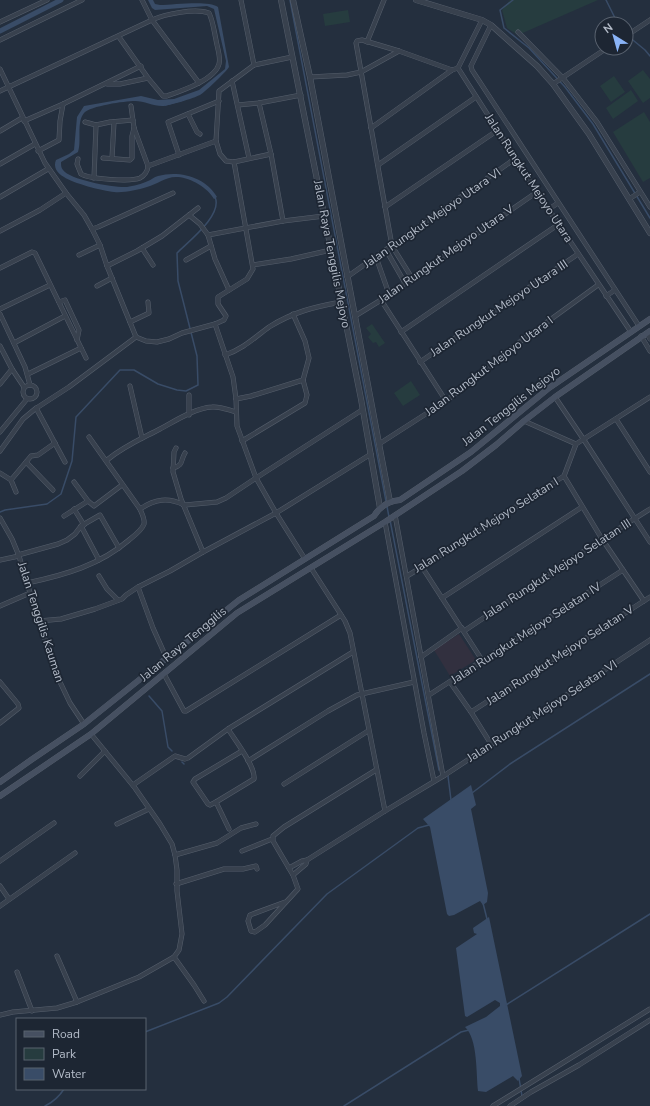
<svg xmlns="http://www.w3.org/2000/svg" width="650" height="1106" font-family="'Nunito Sans',sans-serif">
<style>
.medical{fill:#32303f}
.green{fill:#263c3f}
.water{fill:#394c67}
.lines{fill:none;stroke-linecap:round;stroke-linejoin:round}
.stream{stroke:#394c67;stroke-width:1.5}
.canal{stroke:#394c67;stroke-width:5}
.minor-casing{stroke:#565f6c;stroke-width:5}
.tertiary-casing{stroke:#565f6c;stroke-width:6}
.secondary-casing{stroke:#565f6c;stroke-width:6}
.minor{stroke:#38414e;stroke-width:4}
.tertiary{stroke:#38414e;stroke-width:5}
.secondary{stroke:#465061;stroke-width:5.5}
.labels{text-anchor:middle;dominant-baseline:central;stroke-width:3.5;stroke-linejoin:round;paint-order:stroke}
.street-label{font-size:12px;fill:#b4bcc9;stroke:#1d2633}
</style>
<rect width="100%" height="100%" fill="#242f3e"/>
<path class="medical" d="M 459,634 L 476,660 L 450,676 L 434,650 Z"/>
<g class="green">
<path d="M 510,0 L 598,0 L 518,35 L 507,28 L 502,10 Z"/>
<path d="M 348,10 L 350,22 L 325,26 L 323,14 Z"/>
<path d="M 643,70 L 650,79 L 650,98 L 643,103 L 628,81 Z"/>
<path d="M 614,76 L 625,92 L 611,102 L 600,86 Z"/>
<path d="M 631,90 L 638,101 L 613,119 L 606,108 Z"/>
<path d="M 644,112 L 650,122 L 650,178 L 643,182 L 613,132 Z"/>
<path d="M 372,324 L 385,343 L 379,347 L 376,342 L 373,343 L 368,337 L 371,334 L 366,328 Z"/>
<path d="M 411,381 L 420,395 L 403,406 L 394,393 Z"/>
</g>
<g class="water">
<path d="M 148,0 L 153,0 L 155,4 L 160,5 C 174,5 208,0 218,7 L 229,67 C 226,72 205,92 200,95 C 194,98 169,106 162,106 C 153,106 144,101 135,101 C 125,101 90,106 84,113 C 76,123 82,141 78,152 L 61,162 C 61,165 61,168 63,170 C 70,180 115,188 127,187 C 133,186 142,184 148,181 C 151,180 154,177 158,176 C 179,170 206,177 217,197 L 214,199 C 208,188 191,178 178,177 C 166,176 158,184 147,187 C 137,190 124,193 114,192 C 103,191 72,183 64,177 C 57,173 53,167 56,160 L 69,154 L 74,150 L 77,117 L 84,106 L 141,96 L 158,100 L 174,99 L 199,90 L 225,69 L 226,61 L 214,9 L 207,6 L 155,10 L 152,8 Z"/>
<path d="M 471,785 L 476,805 L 471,809 L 488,893 L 487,902 L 483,905 L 480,901 L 454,915 L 449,916 L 447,914 L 430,827 L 423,819 Z"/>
<path d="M 489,917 L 522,1076 L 518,1081 L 513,1076 L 486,1092 L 478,1091 C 476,1074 478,1039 465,1027 L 486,1017 L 500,1006 L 500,1003 L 495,1000 L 467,1017 L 465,1016 L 456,948 L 477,934 L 474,933 L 473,928 Z"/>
</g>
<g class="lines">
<g class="stream">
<path d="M 290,0 L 389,517"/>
<path d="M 513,0 L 500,10 L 504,28 L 529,48 L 565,87 L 593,124 L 650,218"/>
<path d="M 606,0 L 618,24"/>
<path d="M 628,36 L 645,50 L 650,56"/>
<path d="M 165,105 L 183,100"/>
<path d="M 0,512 L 5,510 L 47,504 L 61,494 L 72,461 L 76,417 L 120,370 L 134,370 L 158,384 L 177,390 L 186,391 L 198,385 L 197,356 L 178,281 L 177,253 C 189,241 223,215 215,197"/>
<path d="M 390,520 L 439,770"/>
<path d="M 149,696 L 162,711 L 168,747 L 172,751"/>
<path d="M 182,762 L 184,764"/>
<path d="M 448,776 L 451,800"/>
<path d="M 472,793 L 510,764 L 650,674"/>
<path d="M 483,903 L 487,919"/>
<path d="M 506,1005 L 650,914"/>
<path d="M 145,1032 L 219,1003 L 227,997 L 327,894 L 418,828 L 429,825"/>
<path d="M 519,1078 L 522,1096"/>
<path d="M 45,1106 C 53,1102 59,1097 64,1089"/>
<path d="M 344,1106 L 461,1032 L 469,1030"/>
</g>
<path class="canal" d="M 0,31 L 61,0"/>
<g class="minor-casing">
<g id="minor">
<path d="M 142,0 L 152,20 L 199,83"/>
<path d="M 241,0 L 254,65"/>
<path d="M 482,20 L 458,68 L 537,192 L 631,332"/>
<path d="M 0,22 L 47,0"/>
<path d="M 491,25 L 471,66 L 472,70 L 639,326"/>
<path d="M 518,32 L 563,78 L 597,122 L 650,207"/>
<path d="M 626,36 L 650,20"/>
<path d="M 0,40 L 82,0"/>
<path d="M 367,42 L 384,0"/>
<path d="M 0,69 L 45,163 L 66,193 L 84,215 L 92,229 L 100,245 L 107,266 L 136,337"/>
<path d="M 310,77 L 347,75 L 361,72 L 399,51"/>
<path d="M 232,81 L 249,158"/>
<path d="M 107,84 L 120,84 L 148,78"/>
<path d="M 553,84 L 607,48"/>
<path d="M 0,91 L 152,20 C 165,14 195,8 209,13 C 213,21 214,31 216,40 C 217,47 221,57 219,64 C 215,80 181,91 167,96 L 163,96 L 148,78 L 119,37"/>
<path d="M 259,103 L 271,154 L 283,221"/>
<path d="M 238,105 L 259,103 L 301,95"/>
<path d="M 131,106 L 134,128 L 148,166"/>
<path d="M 188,114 L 197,132 L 200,134"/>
<path d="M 24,121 L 63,104 L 141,66"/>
<path d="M 85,122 L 96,125 L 110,122 L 133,120"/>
<path d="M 371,128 L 452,70"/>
<path d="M 0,131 L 22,118"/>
<path d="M 38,151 L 59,140 L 60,121 L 63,104"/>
<path d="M 271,154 L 234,162 L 226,161 L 220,154 L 216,141 L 219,91 L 254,65 L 292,57"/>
<path d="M 179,155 L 168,122 L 219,101"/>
<path d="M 103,158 L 130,160 L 132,158 L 132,136 L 134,128"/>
<path d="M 112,158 L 114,122"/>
<path d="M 78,159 L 77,164 L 81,174 C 89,179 131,182 140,178 C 144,176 148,171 148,166 L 216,141"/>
<path d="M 0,164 L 35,144"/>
<path d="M 378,165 L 476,97"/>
<path d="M 94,178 L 96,125"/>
<path d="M 0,197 L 48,169"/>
<path d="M 629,199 L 640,192"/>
<path d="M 385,207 L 498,130"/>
<path d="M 549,209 L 558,203"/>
<path d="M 189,215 L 200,224 L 208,235 L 283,221 L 324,216"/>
<path d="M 92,229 L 98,227 L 173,193"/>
<path d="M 0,231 L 40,210 L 66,193"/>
<path d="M 208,235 L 215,259 L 229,290"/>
<path d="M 142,248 L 153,265"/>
<path d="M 386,250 L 405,283"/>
<path d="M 79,255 L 100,245"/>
<path d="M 376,257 L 389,294"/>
<path d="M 186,260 L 211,246"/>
<path d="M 253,265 L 291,259 L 331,250"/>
<path d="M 107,266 L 137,251 L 162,236 L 198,208"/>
<path d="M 0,268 L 32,252 L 35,253 L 86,358"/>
<path d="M 347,277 L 516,158"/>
<path d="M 412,278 L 392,246 L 356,43 L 357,41 L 362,40 L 399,51 L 452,70 L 458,68"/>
<path d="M 97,286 L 112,278"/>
<path d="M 606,296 L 615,290"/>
<path d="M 381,300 L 446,401"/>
<path d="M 59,302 L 65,300 L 79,330 L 77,340"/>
<path d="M 0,309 L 50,285"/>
<path d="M 0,314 L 25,367 L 30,385"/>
<path d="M 293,314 L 305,341 L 309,358 L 303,380"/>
<path d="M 355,316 L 381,300 L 537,192"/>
<path d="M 130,322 L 149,313 L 148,302"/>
<path d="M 215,324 L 224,320 L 226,316 L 218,304 L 218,297 L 247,279 L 253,269 L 234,162"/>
<path d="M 401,332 L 559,224"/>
<path d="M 647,333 L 650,339"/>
<path d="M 641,336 L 650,351"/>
<path d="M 136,337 L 146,341 L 157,342 L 169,339 L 182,333 L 215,324 L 233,377 L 236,399 L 237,426 L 256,478 L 276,513 L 305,559"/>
<path d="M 14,343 L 65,316"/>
<path d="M 0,346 L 12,369 L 24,387"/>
<path d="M 225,355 C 243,349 254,338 269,327 C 293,312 314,307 341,302"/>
<path d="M 420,362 L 578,254"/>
<path d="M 28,374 L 81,348"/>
<path d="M 0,384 L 12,369"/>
<circle cx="30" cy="392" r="7"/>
<path d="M 130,386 L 142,438"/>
<path d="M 189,395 L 189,415"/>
<path d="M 555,397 L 584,440 L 650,542"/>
<path d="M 236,399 L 251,396 L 303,380"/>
<path d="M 36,408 L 65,462"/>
<path d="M 616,419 L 650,472"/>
<path d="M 524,421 L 576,444"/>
<path d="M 0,432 L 27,399"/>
<path d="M 89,437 L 140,509"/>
<path d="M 242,441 L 305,403 L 307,395 L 303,380"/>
<path d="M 379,444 L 446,401 L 521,341 L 598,285"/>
<path d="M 0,451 L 23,419 L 35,409 L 69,387 L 136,337"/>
<path d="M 107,460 C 124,446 141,439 160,429 C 175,421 195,408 212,407 C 220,406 228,410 236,412"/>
<path d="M 26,462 L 53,490"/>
<path d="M 173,468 C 184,465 180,461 185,453"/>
<path d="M 0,473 L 11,480 L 31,456 L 38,455 L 55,443"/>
<path d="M 564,476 L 602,539 L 644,601"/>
<path d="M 11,480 L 16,492"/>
<path d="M 74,482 L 88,501"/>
<path d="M 185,505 L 217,502 L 226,498 L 256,478 L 362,410"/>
<path d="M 74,509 L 84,525"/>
<path d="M 395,515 L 443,776"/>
<path d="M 64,516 L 88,501 L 94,506 L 122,485"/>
<path d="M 0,518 L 12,539 L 19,556 L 37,616 L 60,682 L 70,703 L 84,724"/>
<path d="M 385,522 L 424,733 L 434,781"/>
<path d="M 81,526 L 99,560"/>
<path d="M 203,552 L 276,513 L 371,454"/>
<path d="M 18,555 L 58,544 L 67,540 L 75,534 L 81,526 L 100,515 L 119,548"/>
<path d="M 0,560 L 19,556"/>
<path d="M 422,567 L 482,660"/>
<path d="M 311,568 L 345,621 L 350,633 L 385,811"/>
<path d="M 99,576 L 107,589 L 118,600"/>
<path d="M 407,576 L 422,567 L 564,476 L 576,444 L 650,397"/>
<path d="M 27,583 C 65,575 100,565 129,540 C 134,536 142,530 144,524 C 145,519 142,514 140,509 C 155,499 168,497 184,505"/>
<path d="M 138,587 L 153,628 L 166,657"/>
<path d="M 442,598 L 582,507"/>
<path d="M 0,606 L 30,593"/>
<path d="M 39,621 L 61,619 L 95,609 L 122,599 L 126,595 L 138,587 L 170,571 L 203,552 L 181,499 L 173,472 L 174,452 L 176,448"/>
<path d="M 464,631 L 596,543 L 650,509"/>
<path d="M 421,657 L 462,628"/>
<path d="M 164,674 L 184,711 L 186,711 L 341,615"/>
<path d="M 0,682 L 18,704 L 19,708 L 0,723"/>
<path d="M 450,682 L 471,712 L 491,744"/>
<path d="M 429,695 L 623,570"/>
<path d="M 471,712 L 650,597"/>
<path d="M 228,729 C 235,740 256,767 254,779 L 216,802 L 229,829"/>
<path d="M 248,761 L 328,711 L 357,695 L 414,682"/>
<path d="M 80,776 L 105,751"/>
<path d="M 284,784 L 368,731"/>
<path d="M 133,785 L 175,756 L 185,759 L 188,758 L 228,729 L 353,652"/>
<path d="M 216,802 L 210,805 L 208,804 L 193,782 L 195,779 L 242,751"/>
<path d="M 117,824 L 149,809"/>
<path d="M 242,851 L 272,839"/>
<path d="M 175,855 L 217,843 L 241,828 L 256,824"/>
<path d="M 0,861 L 54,823"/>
<path d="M 289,868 L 302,861 L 307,860 L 385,811 L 445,775 L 650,640"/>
<path d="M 293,875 L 306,864 L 307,860"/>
<path d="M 176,884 L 224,869 L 243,869 L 256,866 L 257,869"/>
<path d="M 0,886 L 9,899"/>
<path d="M 285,902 L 250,915 L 248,921 L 251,931 L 255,932 L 265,925 L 298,889 L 293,875 L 273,841 L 273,836 L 284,827 L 376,770"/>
<path d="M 0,906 L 75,853"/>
<path d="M 57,956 L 77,1002"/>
<path d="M 174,957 L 194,985 L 204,1001"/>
<path d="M 17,972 L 32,1011"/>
<path d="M 0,1015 L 13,1012 L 57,1008 L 77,1002 L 139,977 L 174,957 L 179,950 L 182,934 L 177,891 L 177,870 L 175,855 L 172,844 L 160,824 L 135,788 L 91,734"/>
<path d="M 493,1106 L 650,1009"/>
<path d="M 510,1106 L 531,1092 L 579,1065 L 650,1020"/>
</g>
</g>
<g class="tertiary-casing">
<g id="tertiary">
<path d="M 281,0 L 361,399 L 380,508"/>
<path d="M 293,0 L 310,77 L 390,502"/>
<path d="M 416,0 L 482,20 L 491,25 L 537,66 L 553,84 L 589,134 L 650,233"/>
</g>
</g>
<g class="secondary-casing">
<g id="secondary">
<path d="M 0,782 L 31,760 L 84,724 L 239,600 L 374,516 C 380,506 389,501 400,500 L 471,452 L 549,388 L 650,319"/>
<path d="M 0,796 L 91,734 L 237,613 L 385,522 L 462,471 L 496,445 L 524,421 L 555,397 L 650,331"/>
</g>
</g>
<use href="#minor" class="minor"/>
<use href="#tertiary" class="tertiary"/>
<use href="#secondary" class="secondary"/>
</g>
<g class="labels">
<g class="street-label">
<text transform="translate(529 178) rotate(57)">Jalan Rungkut Mejoyo Utara</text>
<text transform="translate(432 218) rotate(-35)">Jalan Rungkut Mejoyo Utara VI</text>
<text transform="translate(332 254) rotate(79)">Jalan Raya Tenggilis Mejoyo</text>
<text transform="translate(446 254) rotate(-35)">Jalan Rungkut Mejoyo Utara V</text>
<text transform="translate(499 308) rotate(-34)">Jalan Rungkut Mejoyo Utara III</text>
<text transform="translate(489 366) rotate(-37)">Jalan Rungkut Mejoyo Utara I</text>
<text transform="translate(511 406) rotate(-38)">Jalan Tenggilis Mejoyo</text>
<text transform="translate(486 525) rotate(-32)">Jalan Rungkut Mejoyo Selatan I</text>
<text transform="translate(557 569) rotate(-33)">Jalan Rungkut Mejoyo Selatan III</text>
<text transform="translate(41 622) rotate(72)">Jalan Tenggilis Kauman</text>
<text transform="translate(526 633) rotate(-33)">Jalan Rungkut Mejoyo Selatan IV</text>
<text transform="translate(183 644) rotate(-40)">Jalan Raya Tenggilis</text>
<text transform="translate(560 655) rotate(-33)">Jalan Rungkut Mejoyo Selatan V</text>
<text transform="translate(542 711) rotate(-33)">Jalan Rungkut Mejoyo Selatan VI</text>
</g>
</g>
<rect x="16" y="1018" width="130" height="72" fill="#1d2633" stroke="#59626f"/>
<rect x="24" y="1031" width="20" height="6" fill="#465061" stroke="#59626f"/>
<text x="52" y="1038" font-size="12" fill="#b4bcc9">Road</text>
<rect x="24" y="1048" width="20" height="12" fill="#263c3f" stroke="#59626f"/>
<text x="52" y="1058" font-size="12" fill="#b4bcc9">Park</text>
<rect x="24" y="1068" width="20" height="12" fill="#394c67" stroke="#59626f"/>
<text x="52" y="1078" font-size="12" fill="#b4bcc9">Water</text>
<g transform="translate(614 36) rotate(323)"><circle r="19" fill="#1d2633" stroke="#59626f"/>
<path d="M0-3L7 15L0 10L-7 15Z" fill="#8ab4f8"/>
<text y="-6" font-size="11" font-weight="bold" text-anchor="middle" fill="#b4bcc9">N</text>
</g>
</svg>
